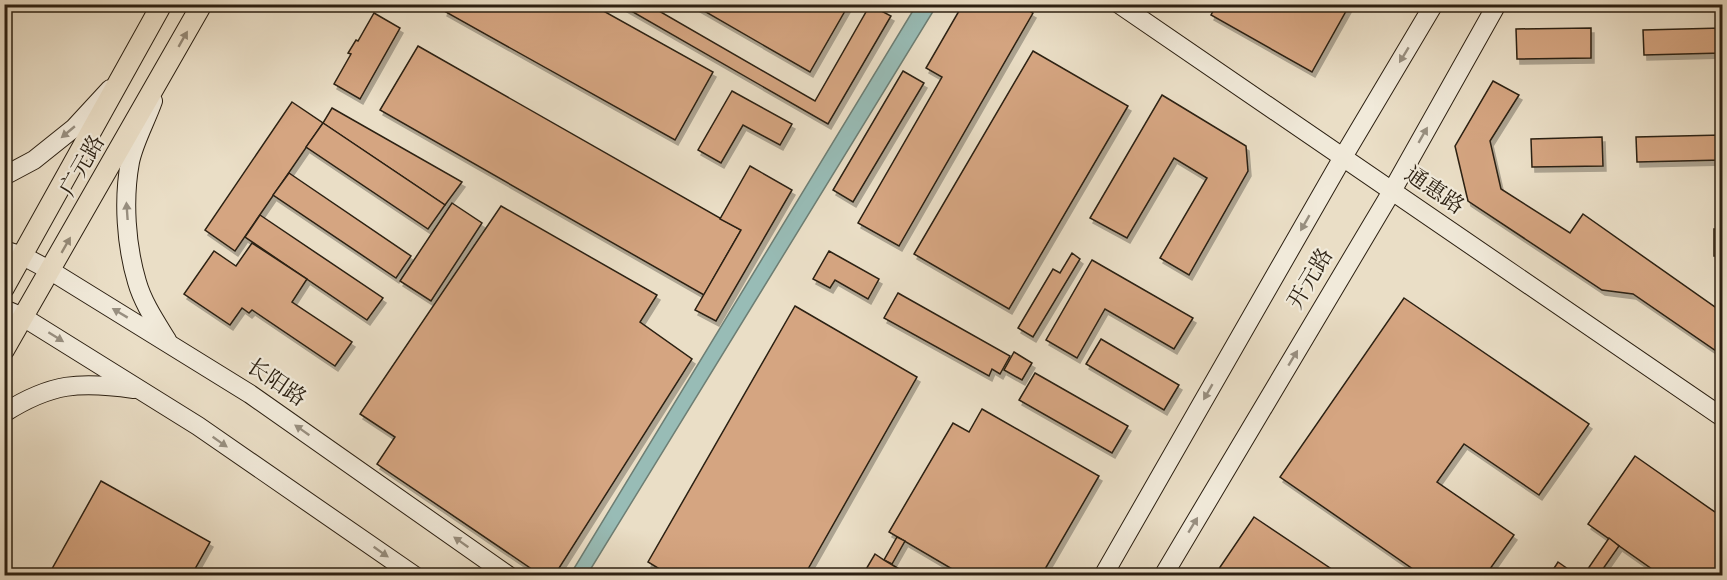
<svg xmlns="http://www.w3.org/2000/svg" width="1727" height="580" font-family="'IM FELL English','Noto Serif SC',serif">
<style>
.water{fill:#98bcb6;stroke:#6d7e74;stroke-width:1.5}
.building{fill:#d5a581;stroke:#2c2012;stroke-width:1.5;filter:url(#shadow)}
.lines{fill:none;stroke-linecap:round;stroke-linejoin:round}
.secondary-casing{stroke:#2c2012;stroke-width:20}
.primary-casing{stroke:#2c2012;stroke-width:22}
.secondary{stroke:#f1eada;stroke-width:18}
.primary{stroke:#eadec6;stroke-width:20}
.oneway{fill:#948875}
.oneway2{fill:#988f80}
.labels{text-anchor:middle;dominant-baseline:central;stroke-width:4.5;stroke-linejoin:round;paint-order:stroke}
.street-label{font-size:22px;fill:#2c2012;stroke:#f1eada}
</style>
<defs>
<filter id="shadow"><feDropShadow dx="3" dy="5" stdDeviation="0" flood-color="#0004"/></filter>
</defs>
<rect width="100%" height="100%" fill="#eadec6"/>
<filter id="stains"><feTurbulence type="fractalNoise" baseFrequency=".00333" numOctaves="4"/><feColorMatrix values="0 0 0 0 .2 0 0 0 0 .09 0 0 0 0 .02 0 0 0 .5 -.17"/></filter>
<radialGradient id="worn" r=".72"><stop offset=".6" stop-color="#630" stop-opacity="0"/><stop offset="1" stop-color="#630" stop-opacity=".3"/></radialGradient>
<path class="water" d="M 917,4 L 937,5 L 587,575 L 570,575 Z"/>
<g class="building">
<path d="M 447,4 L 591,4 L 713,72 L 675,140 L 444,11 Z"/>
<path d="M 619,4 L 647,4 L 815,101 L 870,5 L 891,16 L 828,124 Z"/>
<path d="M 692,4 L 849,4 L 810,72 Z"/>
<path d="M 963,4 L 1018,4 L 1033,13 L 899,246 L 858,223 L 942,77 L 926,68 Z"/>
<path d="M 1217,4 L 1350,4 L 1312,72 L 1211,15 Z"/>
<path d="M 374,13 L 400,28 L 360,99 L 334,84 L 351,54 L 348,53 L 356,40 L 358,41 Z"/>
<path d="M 1591,28 L 1591,58 L 1517,59 L 1516,29 Z"/>
<path d="M 1722,28 L 1722,53 L 1644,55 L 1643,30 Z"/>
<path d="M 418,46 L 741,230 L 704,295 L 380,110 Z"/>
<path d="M 1033,51 L 1128,106 L 1009,309 L 914,254 Z"/>
<path d="M 903,71 L 924,83 L 853,202 L 833,190 Z"/>
<path d="M 1493,81 L 1519,95 L 1490,141 L 1501,189 L 1570,233 L 1583,214 L 1722,312 L 1722,355 L 1633,294 L 1602,290 L 1468,201 L 1455,146 Z"/>
<path d="M 732,91 L 792,124 L 780,145 L 743,125 L 721,163 L 698,150 Z"/>
<path d="M 1162,95 L 1246,146 L 1248,171 L 1189,275 L 1160,258 L 1207,178 L 1174,158 L 1127,238 L 1090,218 Z"/>
<path d="M 292,102 L 323,123 L 235,251 L 205,230 Z"/>
<path d="M 332,108 L 462,182 L 445,205 L 323,123 Z"/>
<path d="M 323,123 L 445,205 L 428,229 L 306,147 Z"/>
<path d="M 1722,135 L 1722,160 L 1637,162 L 1636,137 Z"/>
<path d="M 1602,137 L 1603,166 L 1532,167 L 1531,139 Z"/>
<path d="M 750,166 L 792,190 L 716,321 L 695,310 L 741,230 L 720,219 Z"/>
<path d="M 289,173 L 411,256 L 396,278 L 273,195 Z"/>
<path d="M 452,203 L 482,223 L 431,301 L 400,281 Z"/>
<path d="M 501,206 L 657,295 L 640,322 L 692,359 L 554,576 L 542,576 L 377,464 L 395,437 L 360,414 Z"/>
<path d="M 260,215 L 383,298 L 367,320 L 245,237 Z"/>
<rect x="1714" y="229" width="8" height="27"/>
<path d="M 252,243 L 307,279 L 292,302 L 352,342 L 335,366 L 252,310 L 249,313 L 242,308 L 230,325 L 184,294 L 214,251 L 236,266 Z"/>
<path d="M 829,251 L 879,279 L 868,299 L 835,280 L 830,288 L 813,279 Z"/>
<path d="M 1072,253 L 1080,259 L 1033,337 L 1018,328 L 1053,269 L 1060,273 Z"/>
<path d="M 1092,260 L 1193,318 L 1174,349 L 1105,309 L 1077,358 L 1046,340 Z"/>
<path d="M 898,293 L 1010,356 L 1000,374 L 992,369 L 989,376 L 884,318 Z"/>
<path d="M 1404,298 L 1589,424 L 1539,495 L 1464,444 L 1437,482 L 1514,535 L 1485,576 L 1423,576 L 1280,477 Z"/>
<path d="M 795,306 L 917,377 L 804,576 L 671,576 L 648,562 Z"/>
<path d="M 1101,339 L 1179,385 L 1164,410 L 1086,364 Z"/>
<path d="M 1014,352 L 1032,363 L 1022,380 L 1004,370 Z"/>
<path d="M 1035,373 L 1128,426 L 1112,453 L 1019,400 Z"/>
<path d="M 982,409 L 1099,476 L 1041,576 L 964,576 L 889,532 L 953,423 L 969,432 Z"/>
<path d="M 1635,456 L 1722,517 L 1722,576 L 1662,576 L 1588,524 Z"/>
<path d="M 101,481 L 210,542 L 191,576 L 48,576 Z"/>
<path d="M 1254,517 L 1342,576 L 1214,576 Z"/>
<path d="M 897,537 L 905,541 L 892,564 L 884,560 Z"/>
<path d="M 1609,538 L 1619,546 L 1598,576 L 1583,576 Z"/>
<path d="M 875,554 L 884,560 L 911,576 L 862,576 Z"/>
<path d="M 1558,562 L 1578,576 L 1549,576 Z"/>
</g>
<g class="lines">
<g class="secondary-casing">
<g id="secondary">
<path d="M 1119,4 L 1722,417"/>
<path d="M 153,101 C 146,121 134,142 130,162 C 123,200 126,245 137,282 C 143,303 156,322 167,340"/>
<path d="M 4,176 L 34,160 L 74,128 L 110,89"/>
<path d="M 4,250 L 23,256 L 51,271 L 250,394 L 509,576"/>
<path d="M 4,309 L 23,317 L 198,426 L 415,576"/>
<path d="M 4,413 C 51,383 80,381 134,389"/>
<path d="M 1103,576 L 1343,157 L 1434,4"/>
<path d="M 1163,576 L 1392,191 L 1497,4"/>
</g>
</g>
<g class="primary-casing">
<g id="primary">
<path d="M 4,288 L 162,4"/>
<path d="M 4,350 L 202,4"/>
</g>
</g>
<use href="#secondary" class="secondary"/>
<use href="#primary" class="primary"/>
</g>
<defs><path id="oneway-solid" d="M-6-.8H1V-3.2L6.5 0L1 3.2V.8H-6Z" transform="scale(1.5)"/></defs>
<g class="oneway">
<use href="#oneway-solid" transform="translate(183 39) rotate(-60)"/>
<use href="#oneway-solid" transform="translate(66 245) rotate(-60)"/>
</g>
<g class="oneway2">
<use href="#oneway-solid" transform="translate(1404 55) rotate(121)"/>
<use href="#oneway-solid" transform="translate(68 132) rotate(140)"/>
<use href="#oneway-solid" transform="translate(1423 135) rotate(-60)"/>
<use href="#oneway-solid" transform="translate(127 211) rotate(-94)"/>
<use href="#oneway-solid" transform="translate(1305 223) rotate(120)"/>
<use href="#oneway-solid" transform="translate(120 313) rotate(-149)"/>
<use href="#oneway-solid" transform="translate(56 337) rotate(32)"/>
<use href="#oneway-solid" transform="translate(1293 358) rotate(-59)"/>
<use href="#oneway-solid" transform="translate(1208 392) rotate(120)"/>
<use href="#oneway-solid" transform="translate(302 430) rotate(-145)"/>
<use href="#oneway-solid" transform="translate(220 442) rotate(35)"/>
<use href="#oneway-solid" transform="translate(1193 525) rotate(-59)"/>
<use href="#oneway-solid" transform="translate(461 542) rotate(-145)"/>
<use href="#oneway-solid" transform="translate(381 552) rotate(35)"/>
</g>
<g class="labels">
<g class="street-label">
<text transform="translate(83 166) rotate(-60)">广元路</text>
<text transform="translate(1434 191) rotate(34)">通惠路</text>
<text transform="translate(1311 279) rotate(-59)">开元路</text>
<text transform="translate(276 383) rotate(34)">长阳路</text>
</g>
</g>
<rect width="1727" height="580" fill="none" stroke="#eadec6" stroke-width="24"/>
<rect x="6" y="6" width="1715" height="568" fill="none" stroke="#2c2012" stroke-width="3"/>
<rect x="12" y="12" width="1703" height="556" fill="none" stroke="#2c2012" stroke-width="1.5"/>
<rect width="100%" height="100%" filter="url(#stains)"/>
<rect width="100%" height="100%" fill="url(#worn)"/>
</svg>
